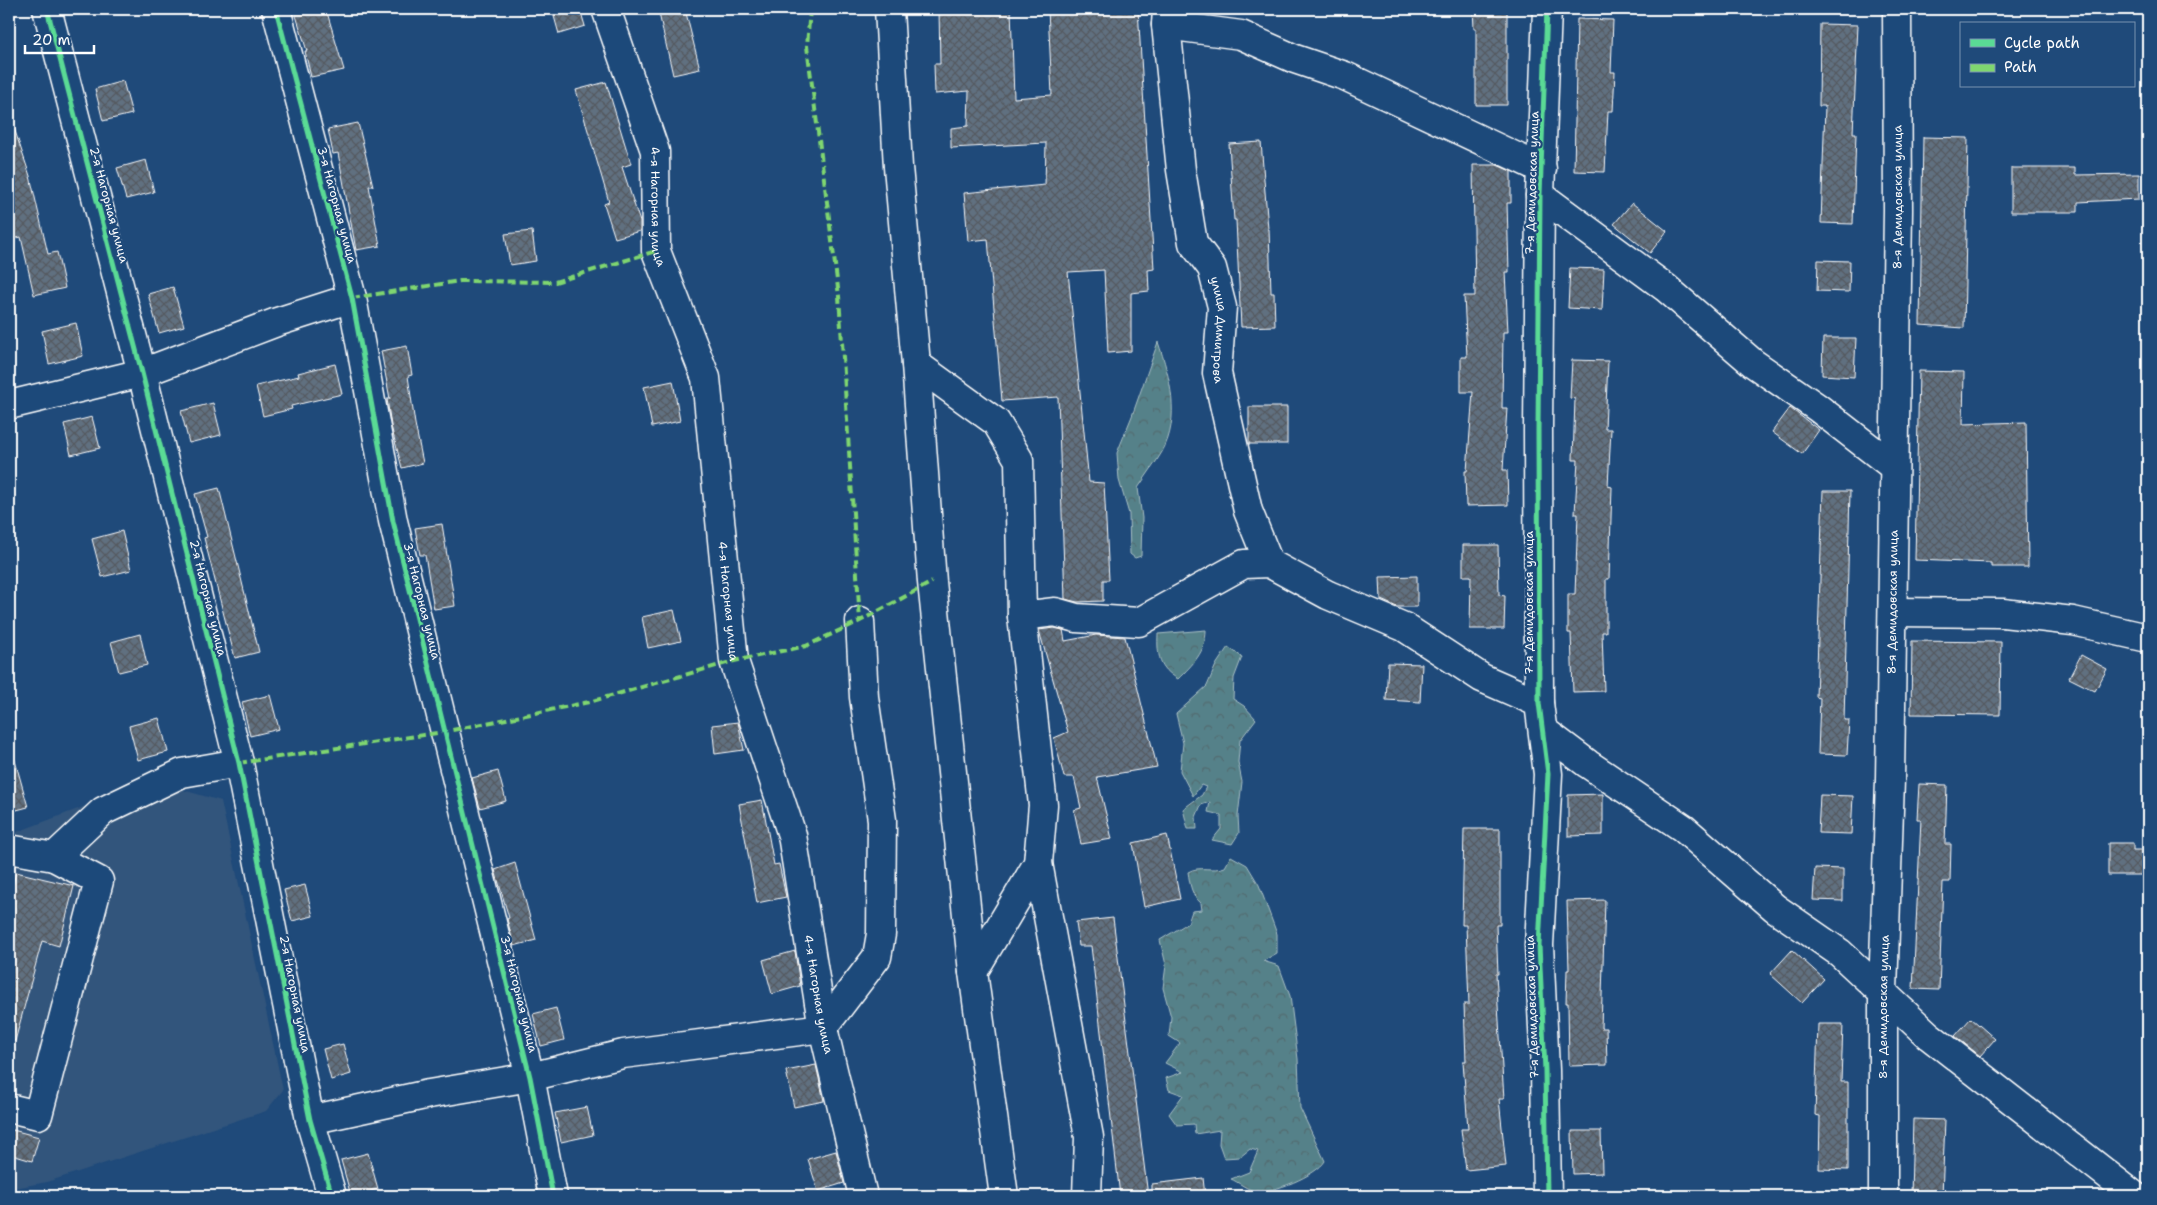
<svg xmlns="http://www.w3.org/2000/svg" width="2157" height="1205" font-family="'Shantell Sans',sans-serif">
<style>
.built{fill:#32557c}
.forest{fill:url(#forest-crowns);stroke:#aac0c4}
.building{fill:url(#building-cross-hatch);stroke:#fff}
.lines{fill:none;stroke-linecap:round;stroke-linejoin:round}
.minor-casing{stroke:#fff;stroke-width:31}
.major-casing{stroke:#fff;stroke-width:31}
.minor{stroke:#1f4a7a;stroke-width:28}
.major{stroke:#1f4a7a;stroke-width:28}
.quiet{stroke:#7fd670;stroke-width:4;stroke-dasharray:8 4;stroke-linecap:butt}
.cycleway-casing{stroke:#1f4a7a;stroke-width:8}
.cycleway{stroke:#5adb95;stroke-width:5}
.labels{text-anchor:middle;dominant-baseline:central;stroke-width:4.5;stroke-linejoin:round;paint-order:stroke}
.street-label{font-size:12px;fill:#fff;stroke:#1f4a7a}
</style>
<defs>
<pattern id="forest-crowns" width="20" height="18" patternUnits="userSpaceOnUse" patternTransform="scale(1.25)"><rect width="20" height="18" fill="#558189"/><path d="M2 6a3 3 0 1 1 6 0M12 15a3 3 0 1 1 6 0" fill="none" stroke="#51696e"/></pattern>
<pattern id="building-cross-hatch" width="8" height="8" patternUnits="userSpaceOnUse" patternTransform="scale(1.25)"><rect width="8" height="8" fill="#606f80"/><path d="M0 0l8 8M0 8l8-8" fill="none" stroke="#545a61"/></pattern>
</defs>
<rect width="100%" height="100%" fill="#1f4a7a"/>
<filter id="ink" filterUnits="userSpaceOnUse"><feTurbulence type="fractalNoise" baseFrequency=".02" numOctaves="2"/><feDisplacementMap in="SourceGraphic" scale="10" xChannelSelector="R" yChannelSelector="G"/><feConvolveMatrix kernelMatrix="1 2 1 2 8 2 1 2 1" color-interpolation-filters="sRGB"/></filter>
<g filter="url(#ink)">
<path class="built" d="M 152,781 L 221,801 L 283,1090 L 266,1111 L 47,1182 L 9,1189 L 9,835 Z"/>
<g class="forest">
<path d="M 1158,342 C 1170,377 1181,418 1162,452 C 1155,464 1146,476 1138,488 L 1142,518 L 1141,556 L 1135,558 L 1130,554 L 1129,514 L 1119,480 L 1117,453 L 1132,416 Z"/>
<path d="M 1206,630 C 1206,652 1193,664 1178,679 C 1159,668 1157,655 1158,634 Z"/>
<path d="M 1228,647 L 1242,657 L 1234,678 L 1233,699 L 1244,706 L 1256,719 L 1240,740 L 1238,762 L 1242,782 L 1238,816 L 1239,833 L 1232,844 L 1212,840 L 1221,829 L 1221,815 L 1208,812 L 1210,802 L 1201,805 L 1196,817 L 1197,829 L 1188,829 L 1183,809 L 1202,795 L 1206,787 L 1201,785 L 1193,796 L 1180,771 L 1183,743 L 1176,714 L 1207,686 L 1216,665 Z"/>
<path d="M 1231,856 L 1247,865 L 1259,885 L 1277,934 L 1277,953 L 1263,961 L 1279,966 L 1290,996 L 1298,1059 L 1300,1108 L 1325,1161 C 1317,1175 1272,1194 1255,1191 C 1248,1190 1238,1182 1231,1179 L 1249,1172 L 1258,1151 L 1250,1149 L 1240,1157 L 1224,1158 L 1219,1144 L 1220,1130 L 1195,1134 L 1194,1124 L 1177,1125 L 1169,1114 L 1183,1095 L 1169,1090 L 1166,1078 L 1183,1072 L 1165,1063 L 1180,1043 L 1169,1036 L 1171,1017 L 1163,988 L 1166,965 L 1160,940 L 1188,923 L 1192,911 L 1202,910 L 1201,903 C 1191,895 1190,884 1188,872 C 1200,865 1212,872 1225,867 Z"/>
</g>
<g class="building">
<path d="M 294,9 L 326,9 L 344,70 L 311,77 L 305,51 L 307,51 Z"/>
<path d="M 552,9 L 580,9 L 585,26 L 559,34 Z"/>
<path d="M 658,9 L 685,9 L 700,69 L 673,75 Z"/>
<path d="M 939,9 L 1011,9 L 1014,98 L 1052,95 L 1048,9 L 1138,9 L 1154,269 L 1148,270 L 1149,291 L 1131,293 L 1131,351 L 1108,353 L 1104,270 L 1068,272 L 1089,482 L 1104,483 L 1109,580 L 1103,580 L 1103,601 L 1077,602 L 1065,599 L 1058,397 L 1002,401 L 988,239 L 968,241 L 964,193 L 1045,185 L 1046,143 L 951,148 L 951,128 L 968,126 L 969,91 L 935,94 L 934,64 L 940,64 Z"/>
<path d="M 1473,9 L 1507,9 L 1507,105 L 1476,105 L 1476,28 L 1474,28 Z"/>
<path d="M 1577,19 L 1613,20 L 1611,72 L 1615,72 L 1613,111 L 1608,111 L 1605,172 L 1574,171 Z"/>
<path d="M 1820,24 L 1858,25 L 1853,133 L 1856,133 L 1853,224 L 1821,223 L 1825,106 L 1819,106 Z"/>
<path d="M 123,81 L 132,114 L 103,121 L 95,89 Z"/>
<path d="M 606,82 L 631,164 L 622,167 L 640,222 L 640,231 L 615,238 L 604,204 L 609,202 L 576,90 Z"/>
<path d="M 12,122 L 30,176 L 48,254 L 57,252 L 65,288 L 34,295 L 21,237 L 9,240 L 9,123 Z"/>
<path d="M 358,123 L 373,186 L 369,186 L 380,246 L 356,250 L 338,153 L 333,154 L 328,129 Z"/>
<path d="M 1923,137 L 1968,138 L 1964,328 L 1920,325 Z"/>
<path d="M 1261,142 L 1268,229 L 1269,229 L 1271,293 L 1274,293 L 1275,326 L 1241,327 L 1236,220 L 1234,220 L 1229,144 Z"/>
<path d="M 146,160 L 154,192 L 126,199 L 117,168 Z"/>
<path d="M 1473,165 L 1497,165 L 1511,171 L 1511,203 L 1507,203 L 1509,272 L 1505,272 L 1508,332 L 1503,332 L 1502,408 L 1507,408 L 1503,470 L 1507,470 L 1508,505 L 1466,506 L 1465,471 L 1467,471 L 1473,392 L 1461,392 L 1461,357 L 1467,357 L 1464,296 L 1475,296 Z"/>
<path d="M 2011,168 L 2075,168 L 2075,175 L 2139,174 L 2139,199 L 2078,202 L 2078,212 L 2011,212 Z"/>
<path d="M 1632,203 L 1667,231 L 1650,253 L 1614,224 Z"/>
<path d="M 532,231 L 536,261 L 510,265 L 505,234 Z"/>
<path d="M 1818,260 L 1850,261 L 1849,292 L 1817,291 Z"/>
<path d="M 1570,268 L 1604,269 L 1602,310 L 1568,308 Z"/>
<path d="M 173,287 L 184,326 L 159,333 L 148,294 Z"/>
<path d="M 76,323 L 83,356 L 49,364 L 42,331 Z"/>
<path d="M 1823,338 L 1856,338 L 1854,377 L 1822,375 Z"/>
<path d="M 407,346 L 412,375 L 408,376 L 415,424 L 423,463 L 402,468 L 391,426 L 387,399 L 390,399 L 381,351 Z"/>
<path d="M 1572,360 L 1608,361 L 1605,429 L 1611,429 L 1608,486 L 1612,487 L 1609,579 L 1606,579 L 1606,632 L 1602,632 L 1604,691 L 1573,692 L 1571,633 L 1568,633 L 1568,594 L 1575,594 L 1578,514 L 1575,514 L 1578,460 L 1573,460 L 1575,399 L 1570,398 Z"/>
<path d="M 335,364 L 342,394 L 291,406 L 292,409 L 263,416 L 256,386 L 299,376 L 298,373 Z"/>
<path d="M 1919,371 L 1964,372 L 1963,424 L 2026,422 L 2028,567 L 1991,567 L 1991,563 L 1915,560 Z"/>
<path d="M 673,381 L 680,421 L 652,427 L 644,387 Z"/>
<path d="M 213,403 L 221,435 L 189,443 L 181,411 Z"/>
<rect x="1249" y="407" width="38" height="37"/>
<path d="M 1790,408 L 1819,430 L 1802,454 L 1772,432 Z"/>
<path d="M 92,417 L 100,448 L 71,455 L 64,424 Z"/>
<path d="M 219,488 L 259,652 L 235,658 L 204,538 L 207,537 L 195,494 Z"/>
<path d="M 1823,491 L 1850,491 L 1844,720 L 1849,720 L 1847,755 L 1818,754 L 1820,698 L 1816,697 Z"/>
<path d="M 442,524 L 455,606 L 434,609 L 425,555 L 420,555 L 415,528 Z"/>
<path d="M 122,531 L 131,570 L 102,577 L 92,539 Z"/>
<path d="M 1463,545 L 1498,545 L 1499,595 L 1505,596 L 1504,629 L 1470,629 L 1471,576 L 1463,576 Z"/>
<path d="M 1417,576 L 1417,607 L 1397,607 L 1381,600 L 1380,577 Z"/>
<path d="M 674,610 L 681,641 L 648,648 L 642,617 Z"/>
<path d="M 1054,628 L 1063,630 L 1065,641 L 1096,635 L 1125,637 L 1157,767 L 1097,777 L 1112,839 L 1081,844 L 1074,810 L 1081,808 L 1074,777 L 1064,777 L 1054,738 L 1068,732 L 1040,634 L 1039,630 Z"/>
<path d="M 140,634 L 147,665 L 119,672 L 111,642 Z"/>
<path d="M 1912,641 L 2001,642 L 2000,715 L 1911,714 Z"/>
<path d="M 2081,655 L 2107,669 L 2095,691 L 2069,678 Z"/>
<path d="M 1388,663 L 1422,664 L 1420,702 L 1386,700 Z"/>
<path d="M 270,695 L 279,729 L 250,736 L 242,702 Z"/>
<path d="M 159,718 L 168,752 L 138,760 L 129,726 Z"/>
<path d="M 738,722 L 744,750 L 715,754 L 712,725 Z"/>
<path d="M 9,757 L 14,757 L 28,807 L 9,812 Z"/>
<path d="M 498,771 L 506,801 L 480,808 L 472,778 Z"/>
<path d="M 1919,784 L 1947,785 L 1945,844 L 1951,844 L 1950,882 L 1943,882 L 1939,990 L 1913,989 L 1921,819 L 1917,819 Z"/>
<path d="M 1603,794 L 1603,835 L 1568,836 L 1568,795 Z"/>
<path d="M 1820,795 L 1853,796 L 1851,834 L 1818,833 Z"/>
<path d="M 762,800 L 774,865 L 779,864 L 786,897 L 757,903 L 739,804 Z"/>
<path d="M 1464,829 L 1500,829 L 1500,925 L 1496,925 L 1498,974 L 1496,974 L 1504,1099 L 1499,1099 L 1506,1166 L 1466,1170 L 1461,1129 L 1468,1129 L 1463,1061 L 1466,1061 L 1464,1004 L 1469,1004 L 1466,925 L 1462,925 Z"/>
<path d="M 1167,835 L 1180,899 L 1144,907 L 1133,843 Z"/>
<path d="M 2108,843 L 2133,843 L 2133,850 L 2148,850 L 2148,875 L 2108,875 Z"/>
<path d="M 515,863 L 536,940 L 514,946 L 507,919 L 509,918 L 495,870 Z"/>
<path d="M 1815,868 L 1843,869 L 1843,901 L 1813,900 Z"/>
<path d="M 16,872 L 74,886 L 59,946 L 42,941 L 15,1041 L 9,1040 L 9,901 Z"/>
<path d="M 305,885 L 313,916 L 292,921 L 284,890 Z"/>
<path d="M 1605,900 L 1601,1028 L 1606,1028 L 1607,1065 L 1569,1066 L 1568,1003 L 1566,1003 L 1567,970 L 1569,970 L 1567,901 Z"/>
<path d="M 1113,918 L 1148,1196 L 1120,1196 L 1091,946 L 1079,946 L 1076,922 Z"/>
<path d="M 1792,950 L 1824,979 L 1802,1003 L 1770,974 Z"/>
<path d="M 795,951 L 800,986 L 772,994 L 763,960 Z"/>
<path d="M 556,1008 L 564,1040 L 541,1046 L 533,1014 Z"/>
<path d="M 1971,1018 L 1995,1039 L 1980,1056 L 1955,1036 Z"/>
<path d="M 1818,1024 L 1843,1024 L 1841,1082 L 1848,1082 L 1848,1170 L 1819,1169 L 1820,1116 L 1815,1115 Z"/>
<path d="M 343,1044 L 351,1074 L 331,1080 L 323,1049 Z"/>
<path d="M 816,1065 L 824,1101 L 794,1107 L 786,1071 Z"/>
<path d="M 587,1107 L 593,1135 L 561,1142 L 555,1113 Z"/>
<path d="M 1913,1119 L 1945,1120 L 1942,1196 L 1911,1196 Z"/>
<path d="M 9,1129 L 39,1137 L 32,1161 L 9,1154 Z"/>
<path d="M 1572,1131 L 1601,1131 L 1602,1173 L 1573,1174 Z"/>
<path d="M 836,1151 L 844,1183 L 818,1191 L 808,1159 Z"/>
<path d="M 368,1153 L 378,1189 L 351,1196 L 341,1160 Z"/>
<path d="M 1203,1178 L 1205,1196 L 1152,1196 L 1152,1184 Z"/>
</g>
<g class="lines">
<g class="minor-casing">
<g id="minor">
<path d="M 47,9 L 142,373 L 239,763 L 310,1120 L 332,1196"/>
<path d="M 276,9 L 352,298 L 393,521 L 530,1077 L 553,1196"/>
<path id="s1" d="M 606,9 L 655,151 L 656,251 L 706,378 L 734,661 L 792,835 L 823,1028 L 863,1196"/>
<path id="s2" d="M 1167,9 L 1166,25 L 1181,170 L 1193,243 L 1212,268 L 1222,307 L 1217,373 L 1248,511 L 1269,563"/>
<path d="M 1547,9 L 1540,195 L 1538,430 L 1539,703 L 1548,774 L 1539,945 L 1545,1070 L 1547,1196"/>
<path d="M 1166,25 L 1241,35 L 1295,59 L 1345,76 L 1542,169"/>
<path d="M 1540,195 L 1666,288 L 1753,363 L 1818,408 L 1894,467"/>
<path d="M 916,364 L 996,422 L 1019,460 L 1022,616"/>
<path d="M 9,405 L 142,373 L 277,322 L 352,298"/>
<path d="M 1893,612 L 2003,613 L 2073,621 L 2148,638"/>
<path d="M 1544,731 L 1588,764 L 1683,828 L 1775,908 L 1840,953 L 1928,1035 L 2135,1196"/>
<path d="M 9,849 L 54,857 L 103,811 L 182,773 L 239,763"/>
<path d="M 1038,863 L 1089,1137 L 1087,1196"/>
<path d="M 973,972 L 1038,863 L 1043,805 L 1022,616 L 1055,612 L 1076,618 L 1139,622 L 1244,564 L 1269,563 L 1328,595 L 1404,627 L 1482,678 L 1539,703"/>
<path d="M 9,1108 L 38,1115 L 99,881 L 54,857"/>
<path d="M 310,1120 L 429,1094 L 530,1077 L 623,1054 L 823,1028 L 877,957 L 881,934 L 882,820 L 864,697 L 860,621"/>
<path id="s3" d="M 1883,1196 L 1883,991 L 1890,780 L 1898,210 L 1897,9"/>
</g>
</g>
<g class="major-casing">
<path id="major" d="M 889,9 L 898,167 L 916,364 L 932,582 L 973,972 L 1004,1196"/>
</g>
<use href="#minor" class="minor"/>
<use href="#major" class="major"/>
<g class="quiet">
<path d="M 810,9 L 807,46 L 839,296 L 860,621"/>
<path d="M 352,298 L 460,281 L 555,282 L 656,251"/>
<path d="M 239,763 L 443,732 L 589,702 L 734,661 L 806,646 L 860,621 L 932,582"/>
</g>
<g class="cycleway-casing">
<g id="cycleway">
<path d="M 47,9 L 142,373 L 239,763 L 310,1120 L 332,1196"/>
<path d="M 276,9 L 352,298 L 393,521 L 530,1077 L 553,1196"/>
<path d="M 1547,9 L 1540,195 L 1538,430 L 1539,703 L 1548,774 L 1539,945 L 1545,1070 L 1547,1196"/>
</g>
</g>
<use href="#cycleway" class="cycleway"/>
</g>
</g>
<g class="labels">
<g class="street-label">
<text transform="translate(1532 183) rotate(-88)">7-я Демидовская улица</text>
<text stroke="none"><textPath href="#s3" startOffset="999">8-я Демидовская улица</textPath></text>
<text transform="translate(109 205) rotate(75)">2-я Нагорная улица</text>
<text transform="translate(337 205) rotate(75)">3-я Нагорная улица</text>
<text stroke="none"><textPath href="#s1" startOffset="206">4-я Нагорная улица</textPath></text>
<text stroke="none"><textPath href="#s2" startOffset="330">улица Димитрова</textPath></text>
<text transform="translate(208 598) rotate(76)">2-я Нагорная улица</text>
<text transform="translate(422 601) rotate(76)">3-я Нагорная улица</text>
<text stroke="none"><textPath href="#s1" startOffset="611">4-я Нагорная улица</textPath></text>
<text transform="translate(1529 603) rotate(-90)">7-я Демидовская улица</text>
<text stroke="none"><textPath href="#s3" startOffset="594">8-я Демидовская улица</textPath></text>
<text transform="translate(295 994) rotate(79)">2-я Нагорная улица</text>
<text transform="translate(519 994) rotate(76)">3-я Нагорная улица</text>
<text stroke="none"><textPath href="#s1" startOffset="1016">4-я Нагорная улица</textPath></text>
<text transform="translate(1532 1007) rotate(-92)">7-я Демидовская улица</text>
<text stroke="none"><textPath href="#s3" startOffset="189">8-я Демидовская улица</textPath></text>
</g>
</g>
<rect width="2157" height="1205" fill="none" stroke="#1f4a7a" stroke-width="30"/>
<rect x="15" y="15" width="2127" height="1175" fill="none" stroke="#fff" stroke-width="2" filter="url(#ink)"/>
<rect x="1960" y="22" width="175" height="65" fill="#1f4a7a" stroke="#7992af"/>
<rect x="1970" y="39" width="25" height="8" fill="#5adb95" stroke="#7992af"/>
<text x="2004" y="48" font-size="15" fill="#ffffff">Cycle path</text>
<rect x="1970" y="64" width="25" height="8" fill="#7fd670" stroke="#7992af"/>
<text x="2004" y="72" font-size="15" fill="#ffffff">Path</text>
<path d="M25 45v8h69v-8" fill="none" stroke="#ffffff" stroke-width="2.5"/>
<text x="32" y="45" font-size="15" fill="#ffffff" stroke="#1f4a7a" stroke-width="4" paint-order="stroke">20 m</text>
</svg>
